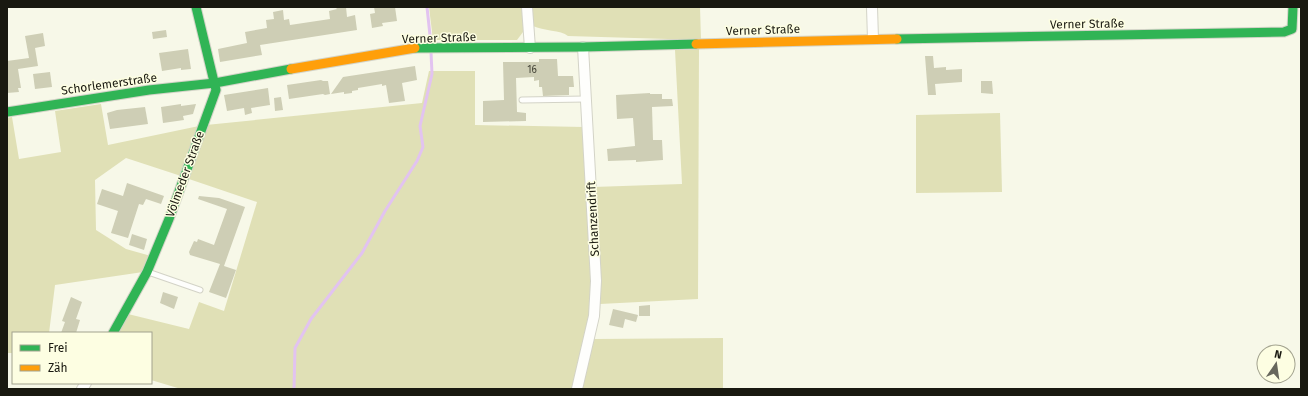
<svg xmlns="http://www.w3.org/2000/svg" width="1308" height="396" font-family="'Fira Sans',sans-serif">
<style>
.green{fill:#e0e0b6}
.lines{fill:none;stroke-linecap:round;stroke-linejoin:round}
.stream{stroke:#e2c3f0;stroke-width:3}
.building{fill:#ceceb5}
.lane-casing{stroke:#d3d3c7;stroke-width:7}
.street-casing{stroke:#d3d3c7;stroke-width:12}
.fast-casing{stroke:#d3d3c7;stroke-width:11}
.slow-casing{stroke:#d3d3c7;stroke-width:11}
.lane{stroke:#fefefc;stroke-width:5}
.street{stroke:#fefefc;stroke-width:10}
.fast{stroke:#30b455;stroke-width:9}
.slow{stroke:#ff9f0a;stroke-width:9}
.labels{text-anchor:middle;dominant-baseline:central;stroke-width:3;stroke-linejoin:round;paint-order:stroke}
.number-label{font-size:10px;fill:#464639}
.street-label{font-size:12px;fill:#191910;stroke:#fdfee2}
</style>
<rect width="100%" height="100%" fill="#f7f8e8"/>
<g class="green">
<path d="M 429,7 L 524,7 L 526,28 L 517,40 L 433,40 Z"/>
<path d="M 532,7 L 700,7 L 701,40 L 568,36 C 561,30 543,31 533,26 Z"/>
<path d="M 699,49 L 698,299 L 600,304 L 593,187 L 682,184 L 675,50 Z"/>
<path d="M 429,71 L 475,71 L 475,125 L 584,127 L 593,308 L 574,389 L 181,389 L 151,380 L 151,333 L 117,333 L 128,314 L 189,329 L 199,302 L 224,311 L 257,202 L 186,178 L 206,125 L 422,103 Z"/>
<path d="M 101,104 L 108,145 L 199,126 L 181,176 L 126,158 L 95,180 L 96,230 L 126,249 L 151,256 L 143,272 L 55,285 L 49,333 L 13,333 L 13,353 L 7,353 L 7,118 L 12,117 L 19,159 L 61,152 L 55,111 Z"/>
<path d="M 1000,113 L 1002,192 L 916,193 L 916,115 Z"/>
<path d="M 723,338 L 723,389 L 581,389 L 594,339 Z"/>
</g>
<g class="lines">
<g class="stream">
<path d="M 427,7 L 431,45"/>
<path d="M 294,389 L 295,348 L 311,319 L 362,253 L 385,211 L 417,161 L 423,147 L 420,126 L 432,74 L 431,52"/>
</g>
</g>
<g class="building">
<path d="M 335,7 L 346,7 L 347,17 L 355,15 L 357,30 L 260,45 L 262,55 L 220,62 L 218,49 L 247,43 L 245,32 L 267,28 L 266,20 L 274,19 L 273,12 L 283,10 L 284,20 L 289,19 L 290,25 L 330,19 L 329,11 L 337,9 Z"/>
<path d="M 374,7 L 395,7 L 397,21 L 382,23 L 383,26 L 372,28 L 370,14 L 375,13 Z"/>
<path d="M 166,30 L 167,37 L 153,39 L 152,32 Z"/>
<path d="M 43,33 L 45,46 L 35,48 L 38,66 L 18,69 L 21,88 L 18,88 L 19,92 L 7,93 L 7,61 L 29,58 L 25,36 Z"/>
<path d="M 188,49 L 191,69 L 181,70 L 181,68 L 162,71 L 159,53 Z"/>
<path d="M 925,56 L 933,56 L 934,68 L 946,67 L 946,70 L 962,69 L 962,82 L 935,84 L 936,95 L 928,95 Z"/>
<path d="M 539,59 L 557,59 L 558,76 L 573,76 L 574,87 L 569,87 L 569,95 L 543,96 L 542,87 L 539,87 L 539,80 L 534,81 L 534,77 L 516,78 L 517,112 L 526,113 L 526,121 L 483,122 L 483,101 L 504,100 L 503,62 L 539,62 Z"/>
<path d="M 415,66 L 417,80 L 402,83 L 405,101 L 389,103 L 386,85 L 382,86 L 382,84 L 358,88 L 358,90 L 352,91 L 352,93 L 344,94 L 344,92 L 331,94 L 343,77 Z"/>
<path d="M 50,72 L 52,87 L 35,89 L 33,74 Z"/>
<path d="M 321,80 L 323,81 L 328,81 L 330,94 L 325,95 L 323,94 L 289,99 L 287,85 Z"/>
<path d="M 981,81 L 992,81 L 993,94 L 981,93 Z"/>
<path d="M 268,88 L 270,105 L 251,108 L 252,113 L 245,115 L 244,108 L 227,111 L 224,95 Z"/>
<path d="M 650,93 L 650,94 L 662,94 L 662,99 L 672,99 L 673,106 L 652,107 L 653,140 L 662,140 L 663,160 L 636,162 L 636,160 L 608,161 L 607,149 L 635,146 L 633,118 L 617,119 L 616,95 Z"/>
<path d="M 281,97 L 283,110 L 275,111 L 274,98 Z"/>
<path d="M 181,104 L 181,106 L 196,104 L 193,114 L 183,116 L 184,120 L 163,123 L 161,107 Z"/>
<path d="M 145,107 L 148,124 L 110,129 L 107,113 L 117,110 Z"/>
<path d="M 127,183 L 164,196 L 161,204 L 146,199 L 143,205 L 139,204 L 128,238 L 111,233 L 118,211 L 97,204 L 102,189 L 123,196 Z"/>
<path d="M 199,196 L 219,198 L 245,207 L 224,266 L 236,270 L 226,298 L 209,292 L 220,264 L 190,255 L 189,252 L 194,241 L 197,242 L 198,239 L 214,245 L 227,209 L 198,199 Z"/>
<path d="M 132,234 L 147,239 L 144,250 L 129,245 Z"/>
<path d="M 163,292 L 178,297 L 174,309 L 160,303 Z"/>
<path d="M 71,297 L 82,302 L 76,319 L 80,320 L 76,333 L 61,333 L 65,322 L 62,321 Z"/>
<path d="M 650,305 L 650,316 L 639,316 L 639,306 Z"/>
<path d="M 613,309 L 638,315 L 636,322 L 625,319 L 623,328 L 609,325 Z"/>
</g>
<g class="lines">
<g class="lane-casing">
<g id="lane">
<path d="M 522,100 L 586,99"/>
<path d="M 148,272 L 200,290"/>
</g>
</g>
<g class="street-casing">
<g id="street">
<path d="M 527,7 L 530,48"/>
<path d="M 872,7 L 873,39"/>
<path d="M 82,389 L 86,383"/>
<path d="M 577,389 L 594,316 L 596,281 L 583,47"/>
</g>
</g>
<g class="fast-casing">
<g id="fast">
<path d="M 897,39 L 1284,32 L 1292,29 L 1293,7"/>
<path d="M 415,48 L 583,47 L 696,44"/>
<path d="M 7,112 L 149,90 L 215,83 L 291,69"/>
<path d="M 113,333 L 147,272 L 169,219 L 216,90 L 196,7"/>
</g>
</g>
<g class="slow-casing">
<g id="slow">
<path d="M 696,44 L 897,39"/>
<path d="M 291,69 L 415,48"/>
</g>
</g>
<use href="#lane" class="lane"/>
<use href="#street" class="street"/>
<use href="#fast" class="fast"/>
<use href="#slow" class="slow"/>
</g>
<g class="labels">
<g class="number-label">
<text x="532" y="70">16</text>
</g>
<g class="street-label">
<text transform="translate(1087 24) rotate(-1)">Verner Straße</text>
<text transform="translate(763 30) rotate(-2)">Verner Straße</text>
<text transform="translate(439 38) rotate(-2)">Verner Straße</text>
<text transform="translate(109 84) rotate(-8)">Schorlemerstraße</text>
<text transform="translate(185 174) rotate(-70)">Völmeder Straße</text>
<text transform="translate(593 219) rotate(-93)">Schanzendrift</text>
</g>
</g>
<rect width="1308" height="396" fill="none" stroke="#191910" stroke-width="16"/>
<rect x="12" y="332" width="140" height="52" fill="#fdfee2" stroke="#a2a28e"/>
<rect x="20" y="345" width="20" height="6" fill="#30b455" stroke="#a2a28e"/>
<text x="48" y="352" font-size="12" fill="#191910">Frei</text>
<rect x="20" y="365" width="20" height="6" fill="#ff9f0a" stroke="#a2a28e"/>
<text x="48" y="372" font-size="12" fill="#191910">Zäh</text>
<g transform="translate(1276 364) rotate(13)"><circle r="19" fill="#fdfee2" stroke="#a2a28e"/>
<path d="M0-3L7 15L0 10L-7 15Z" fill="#67675c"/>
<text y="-6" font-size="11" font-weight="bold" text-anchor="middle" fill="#191910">N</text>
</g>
</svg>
